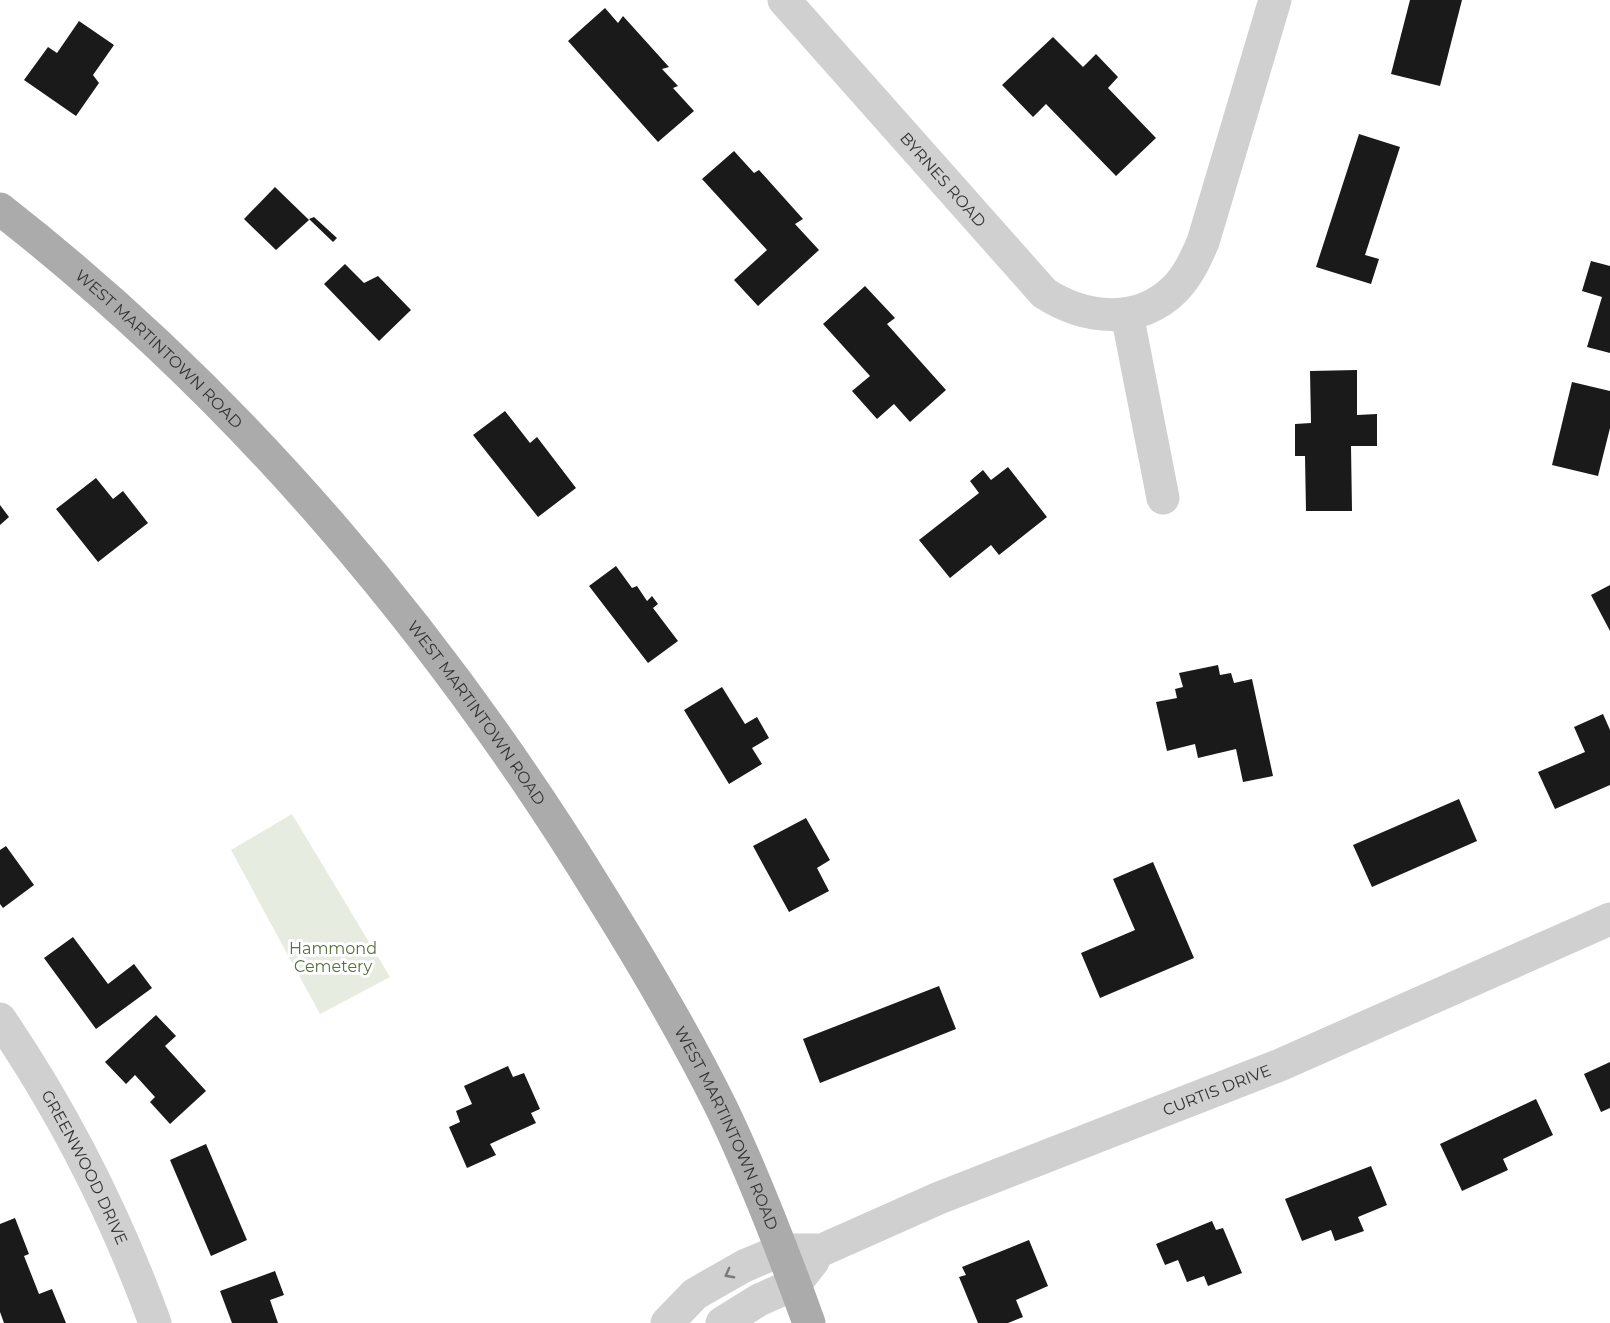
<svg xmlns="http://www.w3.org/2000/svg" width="1610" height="1323" font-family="Montserrat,sans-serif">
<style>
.green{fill:#e6ecdf}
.building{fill:#1a1a1a}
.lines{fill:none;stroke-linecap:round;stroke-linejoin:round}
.minor{stroke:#d0d0d0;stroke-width:33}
.major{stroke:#ababab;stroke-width:33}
.oneway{stroke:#7a7a7a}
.labels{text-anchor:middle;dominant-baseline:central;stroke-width:6;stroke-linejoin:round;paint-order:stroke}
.street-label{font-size:16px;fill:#333;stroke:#fff}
.park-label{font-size:16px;fill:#56703f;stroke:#fff}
</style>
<rect width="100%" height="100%" fill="#fff"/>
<path class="green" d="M 292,814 L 390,977 L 320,1014 L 231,850 Z"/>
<g class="building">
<path d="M 1410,0 L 1462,0 L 1440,86 L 1391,74 Z"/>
<path d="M 605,8 L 618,23 L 623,16 L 669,67 L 662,69 L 678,86 L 673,88 L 694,111 L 658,142 L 568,41 Z"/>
<path d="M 79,21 L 114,45 L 93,75 L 99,83 L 76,116 L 24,80 L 48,47 L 57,53 Z"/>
<path d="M 1053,37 L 1083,67 L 1096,54 L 1118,77 L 1108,88 L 1156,138 L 1116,176 L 1046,104 L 1033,117 L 1002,85 Z"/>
<path d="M 1359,134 L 1400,147 L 1365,255 L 1379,259 L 1371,284 L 1316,267 Z"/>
<path d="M 734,151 L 754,173 L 759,170 L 803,219 L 795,224 L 819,250 L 758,306 L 734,280 L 767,250 L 702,179 Z"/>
<path d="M 275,187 L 309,220 L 276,250 L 244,219 Z"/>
<path d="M 314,217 L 337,238 L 333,242 L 309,219 Z"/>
<path d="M 1591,261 L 1610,266 L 1610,353 L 1587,347 L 1602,297 L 1582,291 Z"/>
<path d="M 345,264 L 364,283 L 378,276 L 411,310 L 379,341 L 324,284 Z"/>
<path d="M 865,286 L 895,318 L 887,324 L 946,390 L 910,422 L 894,404 L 877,419 L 852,391 L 870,376 L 823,324 Z"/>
<path d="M 1357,370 L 1357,415 L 1377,414 L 1377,446 L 1351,446 L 1352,511 L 1306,511 L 1305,456 L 1295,456 L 1295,424 L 1311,423 L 1310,371 Z"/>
<path d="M 1572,382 L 1610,391 L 1610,428 L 1598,476 L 1552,465 Z"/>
<path d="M 505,411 L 530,443 L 537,437 L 576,488 L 538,517 L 473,435 Z"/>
<path d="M 1008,467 L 1047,517 L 999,555 L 991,545 L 950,578 L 919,540 L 979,493 L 970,481 L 983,470 L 991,480 Z"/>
<path d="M 96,478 L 113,499 L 123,491 L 148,523 L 98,562 L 56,509 Z"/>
<path d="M 0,505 L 9,517 L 0,525 Z"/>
<path d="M 616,566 L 632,588 L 637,586 L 647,601 L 652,596 L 658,604 L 653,608 L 678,641 L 648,663 L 589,586 Z"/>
<path d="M 1610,585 L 1610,631 L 1591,595 Z"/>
<path d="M 1218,665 L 1220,675 L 1231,673 L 1234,683 L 1252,679 L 1273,776 L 1243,782 L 1236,749 L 1198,758 L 1195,744 L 1167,751 L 1156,702 L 1177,698 L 1175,689 L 1183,687 L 1179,673 Z"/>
<path d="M 722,687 L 745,724 L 757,717 L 769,738 L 752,748 L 762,764 L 729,784 L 684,710 Z"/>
<path d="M 1603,714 L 1610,730 L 1610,785 L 1555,809 L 1538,772 L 1585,752 L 1574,727 Z"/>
<path d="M 1459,799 L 1477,841 L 1372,887 L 1353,845 Z"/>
<path d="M 806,818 L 830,860 L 817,868 L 829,891 L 789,912 L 753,846 Z"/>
<path d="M 6,846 L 34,885 L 3,908 L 0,904 L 0,850 Z"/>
<path d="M 1153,862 L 1194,958 L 1100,998 L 1081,953 L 1135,930 L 1113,879 Z"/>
<path d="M 73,937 L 108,984 L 134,964 L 152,988 L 96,1029 L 44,958 Z"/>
<path d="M 939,986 L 956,1029 L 820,1083 L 803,1039 Z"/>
<path d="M 156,1015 L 176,1036 L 165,1046 L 206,1091 L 170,1124 L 150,1102 L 155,1097 L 135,1075 L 126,1084 L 105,1062 Z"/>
<path d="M 1610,1062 L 1610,1108 L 1601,1112 L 1584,1074 Z"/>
<path d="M 508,1066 L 513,1077 L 524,1073 L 540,1109 L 531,1113 L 536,1123 L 490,1144 L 496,1155 L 467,1168 L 449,1127 L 460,1122 L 456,1111 L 472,1104 L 464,1086 Z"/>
<path d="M 1536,1099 L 1553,1135 L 1503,1159 L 1508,1170 L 1462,1191 L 1440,1144 Z"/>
<path d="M 206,1144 L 247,1240 L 211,1256 L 170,1160 Z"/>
<path d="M 1371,1166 L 1387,1205 L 1358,1217 L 1364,1231 L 1335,1241 L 1331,1230 L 1302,1241 L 1285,1199 Z"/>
<path d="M 15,1218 L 29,1254 L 24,1256 L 39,1294 L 52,1289 L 66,1323 L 4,1323 L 0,1312 L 0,1224 Z"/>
<path d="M 1212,1221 L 1216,1230 L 1223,1228 L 1242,1273 L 1208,1286 L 1204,1276 L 1187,1282 L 1178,1260 L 1165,1265 L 1156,1244 Z"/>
<path d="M 1029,1240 L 1048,1286 L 1016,1300 L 1023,1317 L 1008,1323 L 978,1323 L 959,1277 L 966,1275 L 962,1267 Z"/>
<path d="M 275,1271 L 284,1295 L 270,1300 L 278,1323 L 232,1323 L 220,1291 Z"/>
</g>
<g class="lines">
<g class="minor">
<path id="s1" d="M 784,0 L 1044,293 C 1084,319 1138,326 1175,289 C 1188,276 1196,258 1203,242 L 1275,0"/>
<path d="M 1127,314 L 1163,498"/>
<path id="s2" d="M 0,1019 C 64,1113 116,1216 155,1323"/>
<path id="s3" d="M 667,1323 L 695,1294 L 744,1266 L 782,1250 L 822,1250 L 939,1198 L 1280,1065 L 1610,919"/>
<path d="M 722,1323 L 759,1300 L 795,1284 L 813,1261"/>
</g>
<path class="major" id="s4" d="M 0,209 C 241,397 441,635 601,896 C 644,965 686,1036 722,1109 C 755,1178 783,1251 809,1323"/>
</g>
<defs><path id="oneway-chevron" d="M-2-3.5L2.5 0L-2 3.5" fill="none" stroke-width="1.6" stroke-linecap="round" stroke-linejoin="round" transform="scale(1.5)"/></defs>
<use class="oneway" href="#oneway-chevron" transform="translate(729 1274) rotate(152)"/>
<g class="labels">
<g class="street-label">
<text stroke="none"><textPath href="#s1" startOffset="240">BYRNES ROAD</textPath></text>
<text stroke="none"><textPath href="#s4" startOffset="212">WEST MARTINTOWN ROAD</textPath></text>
<text stroke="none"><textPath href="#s4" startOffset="696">WEST MARTINTOWN ROAD</textPath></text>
<text stroke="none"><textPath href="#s3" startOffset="604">CURTIS DRIVE</textPath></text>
<text stroke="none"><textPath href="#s4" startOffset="1182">WEST MARTINTOWN ROAD</textPath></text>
<text stroke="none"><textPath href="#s2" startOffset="171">GREENWOOD DRIVE</textPath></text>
</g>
<g class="park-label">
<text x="333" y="948">Hammond<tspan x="333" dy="18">Cemetery</tspan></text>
</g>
</g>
</svg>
